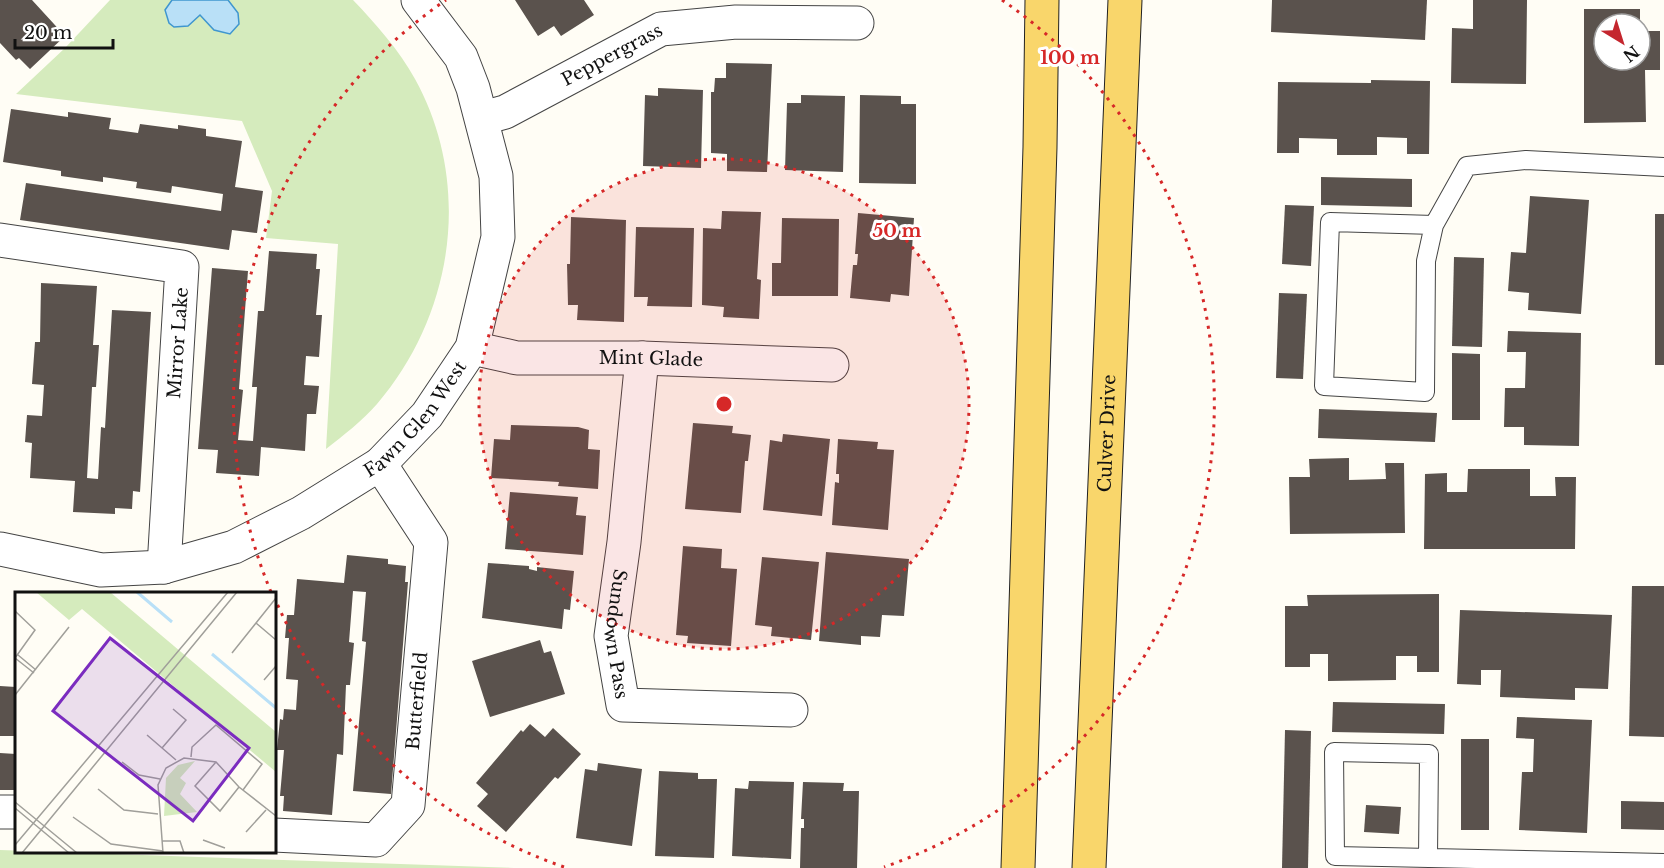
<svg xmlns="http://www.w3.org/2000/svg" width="1664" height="868" font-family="'Libre Baskerville',serif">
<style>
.green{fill:#d5ebbd}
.water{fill:#b9e0f7;stroke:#3f96cf;stroke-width:1.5}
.building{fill:#5a524d}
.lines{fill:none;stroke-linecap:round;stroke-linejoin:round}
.service-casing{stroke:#444;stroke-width:20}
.minor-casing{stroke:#444;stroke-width:35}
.tertiary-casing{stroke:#444;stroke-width:35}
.primary-casing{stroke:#222;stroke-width:35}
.service{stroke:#fff;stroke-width:18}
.minor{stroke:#fff;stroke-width:33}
.tertiary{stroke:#fff;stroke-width:33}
.primary{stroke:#f9d66b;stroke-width:33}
.ring{fill:none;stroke:#d62828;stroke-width:3;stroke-dasharray:3 6}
.labels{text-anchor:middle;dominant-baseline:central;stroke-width:6;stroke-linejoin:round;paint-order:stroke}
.street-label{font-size:18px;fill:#111;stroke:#fff}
.inset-river{fill:none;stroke:#b9e0f7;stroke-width:3}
.inset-road{fill:none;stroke:#a09f9a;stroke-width:1.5}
.view{fill:#7b2cbf;fill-opacity:0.15;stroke:#7b2cbf;stroke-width:3}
.inset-edge{fill:none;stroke:#111;stroke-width:3}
.centre{fill:#d62828;stroke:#fff;stroke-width:3}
.ring-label{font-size:18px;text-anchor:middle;font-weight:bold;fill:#d62828;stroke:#fff;stroke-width:6;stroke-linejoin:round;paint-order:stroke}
</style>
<rect width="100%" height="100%" fill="#fffdf5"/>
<g class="green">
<path d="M 110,0 L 353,0 C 376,24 399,50 415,79 C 473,184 454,314 377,404 C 362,421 344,435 326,449 L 338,244 L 266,238 L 272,191 L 242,121 L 16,94 L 65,48 Z"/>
<path d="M 0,850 L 514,868 L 0,868 Z"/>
</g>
<path class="water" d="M 172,0 L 228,0 L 238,13 L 239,24 L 230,34 L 214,30 L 200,15 L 188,26 L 174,27 L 169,23 L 165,10 Z"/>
<g class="building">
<path d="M 0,0 L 32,0 L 65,36 L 30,69 L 19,58 L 16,60 L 0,43 Z"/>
<path d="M 515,0 L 584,0 L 594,15 L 561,36 L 554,26 L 538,36 Z"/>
<path d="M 1272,0 L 1427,0 L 1425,40 L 1271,32 Z"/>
<path d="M 1473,0 L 1527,0 L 1526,84 L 1451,83 L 1452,28 L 1473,29 Z"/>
<path d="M 1584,9 L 1640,9 L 1640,24 L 1604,24 L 1604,60 L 1640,60 L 1640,31 L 1660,31 L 1660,70 L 1645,70 L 1646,122 L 1584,123 Z"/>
<path d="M 726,63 L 772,64 L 767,172 L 727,171 L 727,154 L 711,153 L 711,92 L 714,92 L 715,78 L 726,78 Z"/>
<path d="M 1371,80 L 1430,81 L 1429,154 L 1407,154 L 1407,138 L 1377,137 L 1377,155 L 1337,155 L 1337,139 L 1299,138 L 1299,153 L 1277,153 L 1278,82 L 1371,83 Z"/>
<path d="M 658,88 L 703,90 L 701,168 L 643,166 L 645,95 L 658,96 Z"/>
<path d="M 801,95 L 845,96 L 843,172 L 785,170 L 787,103 L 801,103 Z"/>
<path d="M 860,95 L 901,96 L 901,104 L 916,104 L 916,184 L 859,183 Z"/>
<path d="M 11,109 L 68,117 L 68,112 L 111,118 L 109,129 L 138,133 L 140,124 L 178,129 L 178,125 L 206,129 L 206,136 L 242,141 L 235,187 L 263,191 L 257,233 L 232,230 L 229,250 L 20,220 L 26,183 L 221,211 L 223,194 L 172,186 L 171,193 L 136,188 L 137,182 L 103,177 L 103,182 L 61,176 L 61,171 L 3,162 Z"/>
<path d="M 1321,177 L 1412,179 L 1412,207 L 1321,205 Z"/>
<path d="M 1530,196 L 1589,200 L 1581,314 L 1528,310 L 1529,293 L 1508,291 L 1511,252 L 1526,253 Z"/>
<path d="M 1285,205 L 1314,206 L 1311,266 L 1282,264 Z"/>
<path d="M 722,211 L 761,212 L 757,279 L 761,280 L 759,319 L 723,317 L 724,307 L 702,305 L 703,228 L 721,229 Z"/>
<path d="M 858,213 L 914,218 L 909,296 L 891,294 L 890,302 L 850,298 L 853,265 L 857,265 L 858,254 L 855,254 Z"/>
<rect x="1655" y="214" width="9" height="151"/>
<path d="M 571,217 L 626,220 L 624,322 L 577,320 L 578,305 L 568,305 L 567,264 L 570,264 Z"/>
<path d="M 782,218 L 839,219 L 838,296 L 772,296 L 772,263 L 781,263 Z"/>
<path d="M 636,227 L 694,228 L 692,307 L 647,306 L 648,297 L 634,297 Z"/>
<path d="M 269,251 L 317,254 L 316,269 L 320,269 L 316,315 L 322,315 L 319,357 L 306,356 L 304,385 L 319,386 L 316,414 L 307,414 L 305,451 L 261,447 L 259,476 L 216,473 L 218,450 L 198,449 L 212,268 L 248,271 L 239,389 L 243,390 L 238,440 L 253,441 L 257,387 L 252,387 L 258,311 L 264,311 Z"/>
<path d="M 1454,257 L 1484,258 L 1482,347 L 1452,346 Z"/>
<path d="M 41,283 L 97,286 L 93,345 L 99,345 L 96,387 L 92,387 L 87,478 L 98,479 L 101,427 L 105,428 L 112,310 L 151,312 L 140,492 L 133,491 L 132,509 L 115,508 L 115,514 L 73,512 L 75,481 L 30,478 L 32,443 L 25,442 L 27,415 L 42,416 L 44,385 L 32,384 L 35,342 L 40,342 Z"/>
<path d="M 1279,293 L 1307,294 L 1303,379 L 1276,378 Z"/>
<path d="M 1508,331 L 1581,333 L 1579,446 L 1524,445 L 1524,427 L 1504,427 L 1505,388 L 1525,388 L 1526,352 L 1507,352 Z"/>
<path d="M 1452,353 L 1480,354 L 1480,420 L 1452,420 Z"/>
<path d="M 1319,409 L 1437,413 L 1435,442 L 1318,438 Z"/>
<path d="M 693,423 L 733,426 L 732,433 L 751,435 L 748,461 L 745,461 L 741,513 L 685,509 Z"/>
<path d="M 511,425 L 578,427 L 589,430 L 588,449 L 600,450 L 598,489 L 558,486 L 559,482 L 491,478 L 494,439 L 510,440 Z"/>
<path d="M 783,434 L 830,439 L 822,516 L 763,510 L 770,440 L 782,442 Z"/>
<path d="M 838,439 L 878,442 L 877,449 L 894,450 L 888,530 L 832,525 L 835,482 L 839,483 L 839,474 L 836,474 Z"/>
<path d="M 1349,458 L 1349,480 L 1386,479 L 1385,463 L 1404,463 L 1405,533 L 1290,534 L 1289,477 L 1310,477 L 1309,459 Z"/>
<path d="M 1468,469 L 1530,469 L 1530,496 L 1556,496 L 1555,477 L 1576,477 L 1575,549 L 1424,549 L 1425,474 L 1447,473 L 1447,492 L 1467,492 Z"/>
<path d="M 510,492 L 578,497 L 576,515 L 586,516 L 583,555 L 505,549 Z"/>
<path d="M 683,546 L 722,549 L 721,568 L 737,569 L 731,646 L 687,643 L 688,636 L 676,635 Z"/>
<path d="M 826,552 L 909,559 L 904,616 L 882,615 L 880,637 L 861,636 L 861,645 L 819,641 Z"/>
<path d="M 347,555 L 388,559 L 388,564 L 406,566 L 405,582 L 408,582 L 391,794 L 353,791 L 366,642 L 362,641 L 366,592 L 353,591 L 349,642 L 354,643 L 350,685 L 346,685 L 343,755 L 337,754 L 332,815 L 283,811 L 284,796 L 280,796 L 284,750 L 277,750 L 280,719 L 283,720 L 284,709 L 296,710 L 298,680 L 286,679 L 289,638 L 285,638 L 287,615 L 294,615 L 297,579 L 344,583 Z"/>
<path d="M 762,557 L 819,562 L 811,640 L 771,636 L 772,627 L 755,625 Z"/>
<path d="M 488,563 L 529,566 L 529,569 L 537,571 L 537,567 L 574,571 L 570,610 L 564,609 L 562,629 L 482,618 Z"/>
<path d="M 1632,586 L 1664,586 L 1664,737 L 1629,736 Z"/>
<path d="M 1439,594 L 1439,672 L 1417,672 L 1417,656 L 1396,656 L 1396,680 L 1328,681 L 1328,654 L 1310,654 L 1310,667 L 1285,667 L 1285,606 L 1308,606 L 1307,595 Z"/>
<path d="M 1460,610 L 1612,615 L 1608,689 L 1575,688 L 1575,700 L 1500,697 L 1501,670 L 1481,670 L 1481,685 L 1457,684 Z"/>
<path d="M 540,640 L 544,653 L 551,651 L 565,694 L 490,717 L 472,661 Z"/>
<path d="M 0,686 L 16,687 L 16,736 L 0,736 Z"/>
<path d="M 1333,702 L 1445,704 L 1444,734 L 1332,732 Z"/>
<path d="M 1517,717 L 1592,720 L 1587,833 L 1519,830 L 1522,772 L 1533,772 L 1534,739 L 1516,738 Z"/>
<path d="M 530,724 L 545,737 L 553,728 L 581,754 L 558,779 L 555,777 L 506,832 L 477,806 L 488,794 L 476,783 L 521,730 L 523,732 Z"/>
<path d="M 1285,730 L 1311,731 L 1308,868 L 1282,868 Z"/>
<rect x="1461" y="739" width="28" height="91"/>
<path d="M 0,753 L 16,754 L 16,790 L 0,790 Z"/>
<path d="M 598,763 L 642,769 L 632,846 L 576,838 L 585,769 L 597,771 Z"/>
<path d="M 659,771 L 698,773 L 698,779 L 717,779 L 714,858 L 655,856 Z"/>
<path d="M 749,781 L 794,782 L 791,859 L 732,856 L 735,788 L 748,789 Z"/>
<path d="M 803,782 L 844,783 L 843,791 L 859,791 L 857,868 L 800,868 L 801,828 L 804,828 L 804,819 L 801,819 Z"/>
<path d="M 1621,801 L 1664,802 L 1664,830 L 1621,829 Z"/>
<path d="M 1366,805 L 1401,807 L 1399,834 L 1364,832 Z"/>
</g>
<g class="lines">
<g class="service-casing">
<g id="service">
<path d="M 1434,225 L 1330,222 L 1324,386 L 1425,392 L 1426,261 L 1434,225 L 1467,166 L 1526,160 L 1664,167"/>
<path d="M 1428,858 L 1429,754 L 1334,752 L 1335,856 L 1664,863"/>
</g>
</g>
<g class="minor-casing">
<g id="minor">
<path id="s1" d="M 483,118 L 505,112 L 661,29 L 736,22 L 857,23"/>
<path d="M 0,240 L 182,267 L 164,567"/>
<path id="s2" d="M 472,348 L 517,358 L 642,358 L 832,365"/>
<path id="s3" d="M 642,358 L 624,542 L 611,636 L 623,705 L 791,710"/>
<path d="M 0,812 L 16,812"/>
<path id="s4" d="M 274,835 L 376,840 L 408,805 L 431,542 L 380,464"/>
</g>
</g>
<g class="tertiary-casing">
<g id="tertiary">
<path id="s5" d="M 0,549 L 101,570 L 164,567 L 234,547 L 301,513 L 380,464 L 427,415 L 472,348 L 498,237 L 496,176 L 473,88 L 461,57 L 418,0"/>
</g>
</g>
<g class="primary-casing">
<g id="primary">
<path d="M 1018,868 L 1040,147 L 1042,0"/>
<path id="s6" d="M 1089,868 L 1125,0"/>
</g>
</g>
<use href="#service" class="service"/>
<use href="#minor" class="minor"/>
<use href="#tertiary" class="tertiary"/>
<use href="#primary" class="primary"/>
</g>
<circle cx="724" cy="404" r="245" fill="#d62828" fill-opacity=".12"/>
<g class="ring">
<circle cx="724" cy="404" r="245"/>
<path d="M564 867A490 490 0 0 1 275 599M271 592A490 490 0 0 1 446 0M1002 0A490 490 0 0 1 884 867"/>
</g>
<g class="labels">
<g class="street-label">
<text stroke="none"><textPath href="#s1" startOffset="144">Peppergrass</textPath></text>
<text transform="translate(178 343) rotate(-86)">Mirror Lake</text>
<text stroke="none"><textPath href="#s2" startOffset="180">Mint Glade</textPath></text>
<text stroke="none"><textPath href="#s5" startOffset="464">Fawn Glen West</textPath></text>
<text stroke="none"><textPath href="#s6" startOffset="435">Culver Drive</textPath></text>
<text stroke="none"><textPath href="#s3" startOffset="278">Sundown Pass</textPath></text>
<text stroke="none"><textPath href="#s4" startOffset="254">Butterfield</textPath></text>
</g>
</g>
<g transform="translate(15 592)">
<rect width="261" height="261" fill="#fffdf5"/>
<path d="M 21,0 L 95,0 L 261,140 L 261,180 L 67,17 L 54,28 ZM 180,169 L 165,186 L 171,191 L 165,202 L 182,220 L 149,224 L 151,186 L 163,173 Z" fill="#d5ebbd"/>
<path class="inset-river" d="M 122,0 L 157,30M 197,62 L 261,116"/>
<path class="inset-road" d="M 0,19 L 20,38 L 0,66M 241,31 L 261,48M 217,61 L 261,6M 3,63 L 21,78M 0,66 L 19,81M 249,88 L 261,74M 0,103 L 54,35M 132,143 L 161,168M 147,156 L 171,128 L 158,117M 176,165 L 177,155 L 201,133 L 247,172 L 228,198M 107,170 L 124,183 L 145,187M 201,170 L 180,194 L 205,219 L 224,195M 83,197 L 109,218 L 143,222M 0,210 L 62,261M 0,216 L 54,261M 58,225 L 96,252 L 148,259M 231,240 L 251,218M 188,248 L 210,256M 147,249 L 165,249 L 169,261M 0,253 L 213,0M 7,261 L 222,0M 148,261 L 143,193 L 151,176 L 169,166 L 201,170 L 224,195 L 261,224"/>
<path class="view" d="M 95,46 L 234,156 L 178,229 L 38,119 Z"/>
<rect width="261" height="261" class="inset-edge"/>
</g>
<circle cx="724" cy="404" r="9" class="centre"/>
<g class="ring-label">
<text x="1070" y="64">100 m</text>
<text x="897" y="237">50 m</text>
</g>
<g transform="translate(1622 42) rotate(142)"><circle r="28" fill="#ffffff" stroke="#a0a0a0" stroke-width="1.5"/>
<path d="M0-4.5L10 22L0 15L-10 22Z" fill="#c4262e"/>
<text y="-9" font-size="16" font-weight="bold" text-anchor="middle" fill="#111111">N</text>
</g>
<path d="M15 39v9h98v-9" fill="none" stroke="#111111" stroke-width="3"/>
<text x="24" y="39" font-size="18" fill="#111111" stroke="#ffffff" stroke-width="4.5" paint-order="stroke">20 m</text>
</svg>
